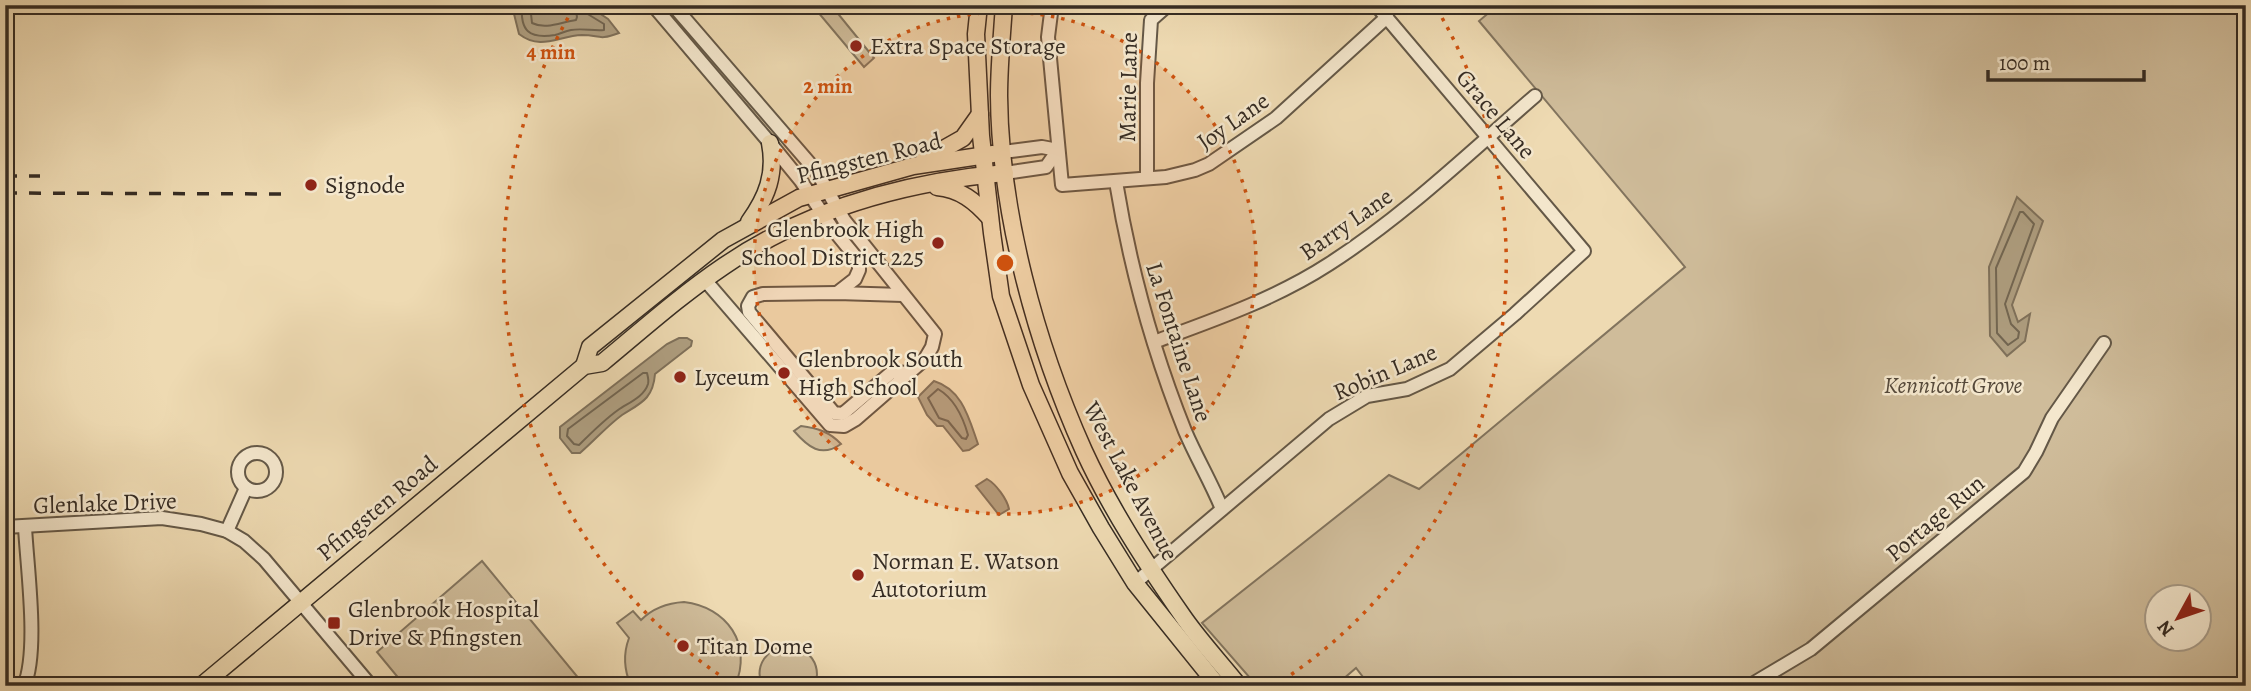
<svg xmlns="http://www.w3.org/2000/svg" width="2251" height="691" font-family="Alegreya,serif">
<style>
.green{fill:#cfbc9a;stroke:#82745e;stroke-width:2;fill-rule:evenodd}
.water{fill:#af9f81;stroke:#7f715b;stroke-width:2}
.lines{fill:none;stroke-linecap:round;stroke-linejoin:round}
.shore{stroke:#726652;stroke-width:2}
.minor-casing{stroke:#645847;stroke-width:16}
.major-casing{stroke:#362c23;stroke-width:19}
.minor{stroke:#f4e7cd;stroke-width:12}
.major{stroke:#eedab2;stroke-width:16}
.rail{stroke:#362c23;stroke-width:3.5;stroke-dasharray:12 12;stroke-linecap:butt}
.ring{fill:none;stroke:#cd520f;stroke-width:3.5;stroke-dasharray:3.5 7}
.poi-dot{fill:#8f2418;stroke:#f4e7cd;stroke-width:2.5}
.labels{text-anchor:middle;dominant-baseline:central;stroke-width:5;stroke-linejoin:round;paint-order:stroke}
.poi-label{font-size:24px;fill:#362c23;stroke:#f4e7cd;text-anchor:start}
.street-label{font-size:24px;fill:#362c23;stroke:#f4e7cd}
.park-label{font-size:24px;font-style:italic;fill:#55493b;stroke:#f4e7cd}
.centre{fill:#cd520f;stroke:#f4e7cd;stroke-width:3.5}
.ring-label{font-size:21px;text-anchor:middle;font-weight:bold;fill:#cd520f;stroke:#f4e7cd;stroke-width:5;stroke-linejoin:round;paint-order:stroke}
</style>
<rect width="100%" height="100%" fill="#eedab2"/>
<filter id="stains"><feTurbulence type="fractalNoise" baseFrequency=".00286" numOctaves="4"/><feColorMatrix values="0 0 0 0 .2 0 0 0 0 .09 0 0 0 0 .02 0 0 0 .5 -.17"/></filter>
<radialGradient id="worn" r=".72"><stop offset=".6" stop-color="#630" stop-opacity="0"/><stop offset="1" stop-color="#630" stop-opacity=".3"/></radialGradient>
<g class="green">
<path d="M 812,5 L 831,5 L 874,58 L 864,67 Z"/>
<path d="M 1498,5 L 2246,5 L 2246,686 L 1370,686 L 1356,668 L 1335,686 L 1257,686 L 1202,623 L 1389,475 L 1419,489 L 1685,267 L 1479,21 ZM 2156,596 L 2198,596 L 2198,638 L 2156,638 Z"/>
<path d="M 801,426 C 817,428 830,432 841,444 C 821,458 808,447 794,431 Z"/>
<path d="M 482,561 L 585,686 L 405,686 L 377,652 Z"/>
<path d="M 684,602 C 727,607 753,644 735,686 L 631,686 C 624,670 623,654 629,638 L 617,623 L 633,611 L 641,620 C 653,608 667,603 684,602 Z"/>
<path d="M 788,645 C 809,648 822,664 815,686 L 762,686 C 754,665 767,648 788,645 Z"/>
</g>
<g class="water">
<path d="M 515,5 L 587,5 L 608,19 L 619,33 C 598,41 600,35 582,35 C 558,36 541,51 519,34 L 514,14 Z"/>
<path d="M 2017,197 L 2043,221 L 2012,305 L 2018,322 L 2030,314 L 2025,341 L 2007,356 L 1990,336 L 1989,267 Z"/>
<path d="M 679,338 L 687,338 L 692,341 L 691,346 L 655,374 C 653,399 641,403 622,415 C 607,426 594,441 580,453 L 572,453 L 560,438 L 560,427 L 667,344 Z"/>
<path d="M 934,381 C 963,390 969,419 978,444 L 969,450 L 963,451 L 943,426 L 937,426 L 927,415 L 918,397 Z"/>
<path d="M 987,479 C 996,484 1007,499 1009,509 L 999,515 L 976,486 Z"/>
</g>
<g class="lines">
<g class="shore">
<path d="M 522,5 C 520,31 529,39 555,35 C 560,34 565,31 571,30 C 582,28 593,31 604,30 L 604,24 L 586,13 L 584,5"/>
<path d="M 530,5 L 532,23 C 546,30 561,22 576,20 L 577,17 L 575,5"/>
<path d="M 2020,212 L 2023,212 L 2034,224 L 2005,304 L 2011,324 L 2019,332 L 2018,338 L 2008,345 L 1997,333 L 1996,268 Z"/>
<path d="M 643,373 L 647,373 C 648,377 649,380 648,384 C 644,397 628,403 618,410 C 604,420 591,433 579,445 L 574,444 L 567,436 L 568,429 Z"/>
<path d="M 938,389 C 955,399 963,417 968,435 L 966,439 L 962,438 L 948,421 L 939,418 L 928,398 Z"/>
</g>
<g class="minor-casing">
<g id="minor">
<path d="M 653,5 L 770,143 L 801,181 L 832,228 L 859,261 L 859,270 L 855,279 L 837,293"/>
<path d="M 673,5 L 817,172 L 844,220 L 935,334 L 932,347 L 925,359 L 856,419 L 844,426 L 830,425 L 705,280"/>
<path d="M 1052,5 L 1048,37 L 1062,185 L 1166,177 L 1195,170 L 1209,164 L 1276,118 L 1387,17"/>
<path d="M 1003,152 L 1042,147 L 1058,150"/>
<path d="M 1005,173 L 1046,167 L 1058,150"/>
<path d="M 1147,178 L 1147,83 L 1151,20 L 1168,5"/>
<path d="M 1116,182 C 1130,267 1153,351 1185,431 C 1196,457 1211,482 1222,509"/>
<path d="M 903,295 L 837,293 L 763,294 L 753,297 L 748,306 L 749,312 L 754,318 L 834,413 L 842,414 L 845,412 L 892,372 L 909,373"/>
<path d="M 1154,342 C 1214,320 1275,299 1329,264 C 1404,216 1468,154 1535,96"/>
<circle cx="257" cy="472" r="19"/>
<path d="M 5,527 L 162,518 L 201,524 L 227,531 L 244,541 L 264,559 L 371,686"/>
<path d="M 227,531 L 246,488"/>
<path d="M 1135,583 L 1329,419 L 1367,396 L 1407,389 L 1450,369 L 1515,314 L 1584,251 L 1376,5"/>
<path d="M 24,686 C 39,651 27,567 25,527"/>
<path d="M 1749,686 L 1811,649 L 2024,472 L 2036,452 L 2052,418 L 2104,343"/>
</g>
</g>
<g class="major-casing">
<g id="major">
<path d="M 979,5 L 976,34 L 981,136 L 992,233 L 1001,296 L 1031,385 L 1070,473 L 1101,528 L 1135,583 L 1218,686"/>
<path d="M 1004,5 C 1002,35 999,66 999,96 C 1000,213 1036,344 1084,451 C 1110,508 1146,563 1182,615 C 1199,640 1220,662 1239,686"/>
<path d="M 924,160 L 963,138 L 980,114"/>
<path d="M 937,187 C 960,189 975,201 990,218"/>
<path d="M 749,222 C 767,197 776,174 770,143"/>
<path d="M 584,366 L 590,347 L 723,240 L 799,198 L 913,166 L 993,154"/>
<path d="M 201,686 L 584,366 L 602,363 C 642,330 681,295 724,266 C 807,209 905,182 1005,173"/>
</g>
</g>
<use href="#minor" class="minor"/>
<use href="#major" class="major"/>
<g class="rail">
<path d="M 5,176 L 40,176"/>
<path d="M 5,193 L 285,194"/>
</g>
</g>
<circle cx="1005" cy="263" r="251" fill="#cd520f" fill-opacity=".12"/>
<g class="ring">
<circle cx="1005" cy="263" r="251"/>
<path d="M736 686A501 501 0 0 1 573 9M1437 9A501 501 0 0 1 1274 686"/>
</g>
<g class="poi-dot">
<circle cx="856" cy="46" r="7"/>
<circle cx="311" cy="185" r="7"/>
<circle cx="938" cy="243" r="7"/>
<circle cx="784" cy="373" r="7"/>
<circle cx="680" cy="377" r="7"/>
<circle cx="858" cy="575" r="7"/>
<rect x="327" y="616" width="14" height="14" rx="3.5"/>
<circle cx="683" cy="646" r="7"/>
</g>
<g class="labels">
<g class="poi-label">
<text x="870" y="46">Extra Space Storage</text>
<text x="325" y="185">Signode</text>
<text x="924" y="229" text-anchor="end">Glenbrook High<tspan x="924" dy="28">School District 225</tspan></text>
<text x="798" y="359">Glenbrook South<tspan x="798" dy="28">High School</tspan></text>
<text x="694" y="377">Lyceum</text>
<text x="872" y="561">Norman E. Watson<tspan x="872" dy="28">Autotorium</tspan></text>
<text x="348" y="609">Glenbrook Hospital<tspan x="348" dy="28">Drive &amp; Pfingsten</tspan></text>
<text x="697" y="646">Titan Dome</text>
</g>
<g class="street-label">
<text transform="translate(1128 87) rotate(-89)">Marie Lane</text>
<text transform="translate(1496 114) rotate(50)">Grace Lane</text>
<text transform="translate(1233 121) rotate(-35)">Joy Lane</text>
<text transform="translate(869 158) rotate(-14)">Pfingsten Road</text>
<text transform="translate(1346 224) rotate(-35)">Barry Lane</text>
<text transform="translate(1179 342) rotate(72)">La Fontaine Lane</text>
<text transform="translate(1385 372) rotate(-23)">Robin Lane</text>
<text transform="translate(1131 481) rotate(62)">West Lake Avenue</text>
<text transform="translate(105 503) rotate(-2)">Glenlake Drive</text>
<text transform="translate(377 508) rotate(-40)">Pfingsten Road</text>
<text transform="translate(1935 518) rotate(-40)">Portage Run</text>
</g>
<g class="park-label">
<text x="1953" y="385">Kennicott Grove</text>
</g>
</g>
<circle cx="1005" cy="263" r="10" class="centre"/>
<g class="ring-label">
<text x="551" y="59">4 min</text>
<text x="828" y="93">2 min</text>
</g>
<rect width="2251" height="691" fill="none" stroke="#eedab2" stroke-width="28"/>
<rect x="7" y="7" width="2237" height="677" fill="none" stroke="#362c23" stroke-width="3.5"/>
<rect x="14" y="14" width="2223" height="663" fill="none" stroke="#362c23" stroke-width="2"/>
<g transform="translate(2178 618) rotate(230)"><circle r="33" fill="#f4e7cd" stroke="#a89c89" stroke-width="2"/>
<path d="M0-5L12 26L0 18L-12 26Z" fill="#8f2418"/>
<text y="-10" font-size="19" font-weight="bold" text-anchor="middle" fill="#362c23">N</text>
</g>
<path d="M1988 70v10h156v-10" fill="none" stroke="#362c23" stroke-width="3.5"/>
<text x="1999" y="70" font-size="21" fill="#362c23" stroke="#f4e7cd" stroke-width="5" paint-order="stroke">100 m</text>
<rect width="100%" height="100%" filter="url(#stains)"/>
<rect width="100%" height="100%" fill="url(#worn)"/>
</svg>
